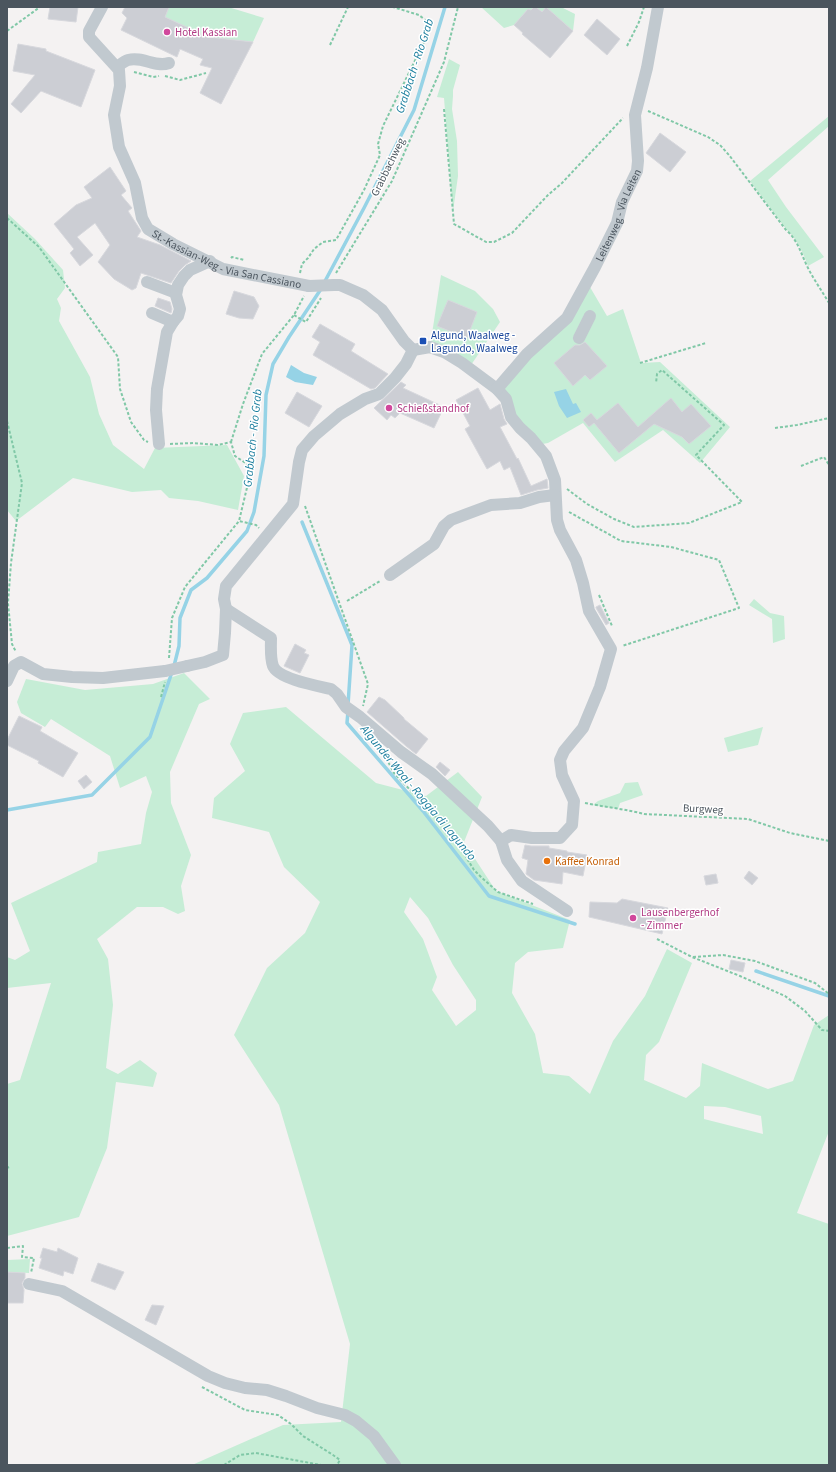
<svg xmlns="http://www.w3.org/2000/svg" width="836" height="1472" font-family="'Source Sans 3',sans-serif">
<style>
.green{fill:#c6edd6;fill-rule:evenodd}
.water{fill:#96d3e6}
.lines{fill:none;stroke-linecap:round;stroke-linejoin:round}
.stream{stroke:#96d3e6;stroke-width:3.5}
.building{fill:#ccced4;stroke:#d7d8dd}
.path{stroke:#80c8a7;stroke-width:2;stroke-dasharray:3 2;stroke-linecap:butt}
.minor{stroke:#c1c9cf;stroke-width:12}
.minor-bridge{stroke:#c1c9cf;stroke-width:12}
.hotel-dot{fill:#d1479c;stroke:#fff;stroke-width:1.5}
.transit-dot{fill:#1a4fb4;stroke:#fff;stroke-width:1.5}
.food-dot{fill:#e8710a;stroke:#fff;stroke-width:1.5}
.labels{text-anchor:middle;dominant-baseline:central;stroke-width:3;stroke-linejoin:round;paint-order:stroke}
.hotel-label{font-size:11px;fill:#b23c85;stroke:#fff;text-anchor:start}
.street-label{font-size:11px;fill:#4b555e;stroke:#fff}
.transit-label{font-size:11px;fill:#164399;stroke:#fff;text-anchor:start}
.food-label{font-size:11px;fill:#c56008;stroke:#fff;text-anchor:start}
.water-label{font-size:12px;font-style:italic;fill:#197d9d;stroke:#fff}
</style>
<rect width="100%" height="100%" fill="#f4f2f2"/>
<g class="green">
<path d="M 169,7 L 228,7 L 264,18 L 253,42 L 208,37 L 165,17 Z"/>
<path d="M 481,7 L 534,7 L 531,10 L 528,9 L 514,25 L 504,28 Z"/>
<path d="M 536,7 L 561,7 L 575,14 L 573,31 L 546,7 L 542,12 Z"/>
<path d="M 449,59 L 460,65 L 453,90 L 453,96 L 452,109 L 457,141 L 458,176 L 453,211 L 444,98 L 437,97 Z"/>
<path d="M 829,116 L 829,126 L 768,180 L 786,207 L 824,257 L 808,266 C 803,252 797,239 786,229 L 750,181 Z"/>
<path d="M 7,213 L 35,239 L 63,270 L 65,288 L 57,299 L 61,308 L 59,321 L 90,377 L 99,414 L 113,445 L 144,469 L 155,448 L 227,445 L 244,476 L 238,510 L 198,501 L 169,498 L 161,490 L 132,492 L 73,478 L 16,521 L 7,510 Z"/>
<path d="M 441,275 L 475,291 L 493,309 L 500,322 L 469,368 L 430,347 Z"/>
<path d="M 587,282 L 607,316 L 623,309 L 641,363 L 660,362 L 730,427 L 700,463 L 663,430 L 615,462 L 583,423 L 548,443 L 537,445 L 497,389 L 567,318 Z"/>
<path d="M 754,599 L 770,613 L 784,616 L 785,639 L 773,643 L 772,619 L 749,605 Z"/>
<path d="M 184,673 L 210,699 L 199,704 L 170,772 L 171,803 L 191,855 L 181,886 L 185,911 L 178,914 L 163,907 L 137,907 L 97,939 L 108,959 L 113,1005 L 106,1068 L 118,1074 L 140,1060 L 157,1073 L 153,1087 L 116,1082 L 107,1148 L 79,1217 L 7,1236 L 7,1084 L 20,1080 L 51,983 L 7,988 L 7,957 L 15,960 L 30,951 L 11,903 L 97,862 L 98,852 L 141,844 L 146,813 L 152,792 L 146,776 L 120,788 L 110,756 L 51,719 L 45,727 L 21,713 L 17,702 L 26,679 L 85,690 L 153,684 Z"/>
<path d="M 286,707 L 376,783 L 426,796 L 458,772 L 482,797 L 464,842 L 496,891 L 570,920 L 563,948 L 528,952 L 515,963 L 512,993 L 535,1034 L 543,1073 L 569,1076 L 590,1094 L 613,1041 L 645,996 L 667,949 L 692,963 L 659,1042 L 646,1055 L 644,1080 L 686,1098 L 700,1086 L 702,1063 L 768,1089 L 793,1081 L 814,1025 L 829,1015 L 829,1131 L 797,1213 L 829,1224 L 829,1465 L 192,1465 L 283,1425 L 341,1422 L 350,1344 L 279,1105 L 234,1035 L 267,968 L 305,933 L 320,902 L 284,867 L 269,832 L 212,818 L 214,798 L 245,771 L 230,744 L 243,713 ZM 410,897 L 428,918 L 453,965 L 476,1000 L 476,1010 L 456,1026 L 432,990 L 437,977 L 423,939 L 404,912 ZM 704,1106 L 725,1107 L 761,1116 L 763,1134 L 704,1119 Z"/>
<path d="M 763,727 L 758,745 L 728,752 L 724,738 Z"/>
<path d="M 638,782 L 643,795 L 620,803 L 618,809 L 593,805 L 598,801 L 620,793 L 625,783 Z"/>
<path d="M 30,1259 L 29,1273 L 7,1272 L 7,1260 Z"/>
</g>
<g class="water">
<path d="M 291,365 L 304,373 L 317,377 L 313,385 L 295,382 L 286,377 Z"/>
<path d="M 566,389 L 573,404 L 576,403 L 581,412 L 567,418 L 559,406 L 554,392 Z"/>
</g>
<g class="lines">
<g class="stream">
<path d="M 324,283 L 364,208 L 414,110 L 445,7"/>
<path d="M 302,522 L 352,645 L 348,705"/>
<path d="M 174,666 L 179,646 L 180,618 L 191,590 L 207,578 L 247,531 L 254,512 L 264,456 L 266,395 L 273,364 L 289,337 L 321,289"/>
<path d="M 348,711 L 347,723 L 423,811 L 489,896 L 575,924"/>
<path d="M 7,810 L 92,795 L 150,737 L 172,672"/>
<path d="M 756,971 L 829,996"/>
</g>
</g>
<g class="building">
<path d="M 50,7 L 78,7 L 76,22 L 48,19 Z"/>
<path d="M 125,7 L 169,7 L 165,17 L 208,37 L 253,42 L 221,104 L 200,93 L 212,68 L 200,65 L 203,59 L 180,49 L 177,57 L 121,30 L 127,18 L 122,13 Z"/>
<path d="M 534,7 L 536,7 L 542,12 L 546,7 L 573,31 L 550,58 L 522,34 L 523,33 L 514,25 L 528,9 L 531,10 Z"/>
<path d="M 597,19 L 620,39 L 607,55 L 584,35 Z"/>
<path d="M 18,44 L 46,49 L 46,51 L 95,70 L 81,107 L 41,91 L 21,113 L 11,104 L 35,75 L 13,71 Z"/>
<path d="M 660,133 L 686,152 L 670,172 L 646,153 Z"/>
<path d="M 110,167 L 126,191 L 121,195 L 132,208 L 128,211 L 141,231 L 137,237 L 160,245 L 191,261 L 185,265 L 179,271 L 171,283 L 141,273 L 136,288 L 132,290 L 114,279 L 98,262 L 110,245 L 95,223 L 77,237 L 93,255 L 80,266 L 70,253 L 74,249 L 54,224 L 76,205 L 92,198 L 84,187 Z"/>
<path d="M 234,291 L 254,297 L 259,306 L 253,319 L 239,318 L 226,314 Z"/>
<path d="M 158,298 L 170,302 L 172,309 L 171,313 L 155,306 Z"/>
<path d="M 448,300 L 477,312 L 467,338 L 437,326 Z"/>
<path d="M 320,324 L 355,344 L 351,351 L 388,374 L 375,388 L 371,389 L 313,355 L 320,342 L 312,337 Z"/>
<path d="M 585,342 L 607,366 L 590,380 L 585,375 L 573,386 L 554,363 L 575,345 L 580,345 Z"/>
<path d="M 401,382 L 406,385 L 403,388 L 444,407 L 434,428 L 400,413 L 395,418 L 391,415 L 387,420 L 374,408 Z"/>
<path d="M 478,388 L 490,410 L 500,404 L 504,419 L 507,424 L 500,427 L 517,459 L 518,458 L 531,486 L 547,479 L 548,488 L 537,490 L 521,495 L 510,467 L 504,470 L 500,461 L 487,469 L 465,429 L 470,426 L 456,400 Z"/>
<path d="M 297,392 L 322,406 L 309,427 L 285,413 Z"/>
<path d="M 671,398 L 682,412 L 691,404 L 711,426 L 689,444 L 682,437 L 654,424 L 619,453 L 594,423 L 589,427 L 583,420 L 591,413 L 597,420 L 618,403 L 638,427 Z"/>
<path d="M 600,605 L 609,623 L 606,625 L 596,608 L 596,607 Z"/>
<path d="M 295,644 L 306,650 L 304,653 L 309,655 L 300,673 L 284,666 Z"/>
<path d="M 379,697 L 385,700 L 404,718 L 404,719 L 428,739 L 416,754 L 406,746 L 367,712 Z"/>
<path d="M 19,716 L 42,727 L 40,731 L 78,753 L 63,777 L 38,763 L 39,761 L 7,745 L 7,740 Z"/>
<path d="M 440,762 L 450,770 L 445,776 L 436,767 Z"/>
<path d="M 86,775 L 92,782 L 84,789 L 78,781 Z"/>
<path d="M 525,845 L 531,846 L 549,846 L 549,848 L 567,851 L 567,852 L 587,855 L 583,876 L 563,872 L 562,884 L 534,880 L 526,874 L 528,860 L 522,858 Z"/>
<path d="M 749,871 L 758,878 L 752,885 L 744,878 Z"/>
<path d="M 716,874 L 718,883 L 706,885 L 704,876 Z"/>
<path d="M 622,899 L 668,908 L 662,934 L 589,917 L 590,902 L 617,903 Z"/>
<path d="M 731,960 L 745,963 L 743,972 L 729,969 Z"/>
<path d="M 43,1248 L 57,1252 L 58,1248 L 78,1258 L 73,1274 L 64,1271 L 63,1276 L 39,1268 L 42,1258 L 40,1258 Z"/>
<path d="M 98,1263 L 124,1272 L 115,1290 L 91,1281 Z"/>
<path d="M 7,1272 L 25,1273 L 25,1278 L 22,1283 L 24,1290 L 23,1303 L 7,1303 Z"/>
<path d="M 152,1305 L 164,1306 L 156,1325 L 145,1320 Z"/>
</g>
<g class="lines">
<g class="path">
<path d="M 7,31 L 40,7"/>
<path d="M 330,45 L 348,7"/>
<path d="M 627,46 L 639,22 L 644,7"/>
<path d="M 134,72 L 153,77 L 159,76"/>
<path d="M 165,76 L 180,80 L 206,73"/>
<path d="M 444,109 L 454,224 L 486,242 L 494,242 L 512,233 L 548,195 L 562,183 L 623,118"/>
<path d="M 648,111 L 708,137 L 720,145 L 729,155 L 786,230 C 798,240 801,254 808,268 C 814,280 822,291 829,303"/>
<path d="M 7,218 L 39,247 L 118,357 L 120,389 L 131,422 L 144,440 L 148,442"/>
<path d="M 231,258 L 232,257 L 244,260"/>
<path d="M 300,273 L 302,264 L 308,258 L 314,249 L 323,242 L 336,240 L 364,190 L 380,155 L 378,144 L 383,126 L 426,38 L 429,23 L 419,15 L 393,7"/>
<path d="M 336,273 L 392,181 L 444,62 L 458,7"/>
<path d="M 294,315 L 306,322 L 321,298"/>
<path d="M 640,363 L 706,343"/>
<path d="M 7,421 L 22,483 L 11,563 L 8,603 L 12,644 L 16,652"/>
<path d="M 775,428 L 797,425 L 829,418"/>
<path d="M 231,442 L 243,404 L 262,354 L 294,315 L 304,296"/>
<path d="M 170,444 L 193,443 L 218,445 L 231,442 L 235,456 L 247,464 L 250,475 L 239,521 L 256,525 L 259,528"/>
<path d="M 801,466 L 824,457 L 829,465"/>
<path d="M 567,489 L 587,504 L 614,519 L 634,527 L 689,523 L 742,502 L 696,455 L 724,425 L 662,370 L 657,374 L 656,383"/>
<path d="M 305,506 L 368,684 L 363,706"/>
<path d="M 569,512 L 621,541 L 671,547 L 719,560 L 739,608 L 622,646"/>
<path d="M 599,595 L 612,626"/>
<path d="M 347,601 L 380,581"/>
<path d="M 169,658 L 172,618 L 185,587 L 239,521"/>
<path d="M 161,697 L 165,682"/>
<path d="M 384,754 L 394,773 L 452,834 L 474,870 L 482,878 L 498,892 L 533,904"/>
<path d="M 585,803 C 605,807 625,809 644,814 L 748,819 L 790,833 L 829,841"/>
<path d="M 657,939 L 692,957 L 740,976 L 785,996 L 805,1011 L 822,1030 L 829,1031"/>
<path d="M 693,957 L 723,955 L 755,961 L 815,983 L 829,994"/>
<path d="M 7,1168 L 9,1167"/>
<path d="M 7,1248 L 23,1246 L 22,1257 L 34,1258 L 31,1273"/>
<path d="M 202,1387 L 245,1410 L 278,1415 L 291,1424 L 303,1436 L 333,1455 L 340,1460 L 337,1465"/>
<path d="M 224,1465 L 240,1455 L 256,1453 L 321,1465"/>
</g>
<g class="minor">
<path id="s1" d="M 102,7 L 89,31 L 89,37 L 119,70 L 120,86 L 114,115 L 119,147 L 135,183 L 142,218 L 148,229 L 173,244 L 223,269 L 309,286"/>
<path d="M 117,67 C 120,65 124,61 128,60 C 143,56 155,68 169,63"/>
<path d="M 147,282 L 176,293"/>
<path d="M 334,285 L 340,285 L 363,295 L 382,310 L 404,341 L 413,350"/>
<path d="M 152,313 L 173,322"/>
<path d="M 579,338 L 590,316"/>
<path d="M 413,350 L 430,347 L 444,352 L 462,363 L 497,389 L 506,399 L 511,417 L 520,428 L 531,438 L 546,456 L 555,480 L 557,520 L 560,530 L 576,560 L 583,583 L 589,611 L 611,649 L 600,687 L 583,728 L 564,751 L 560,760 L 562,775 L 574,801 L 572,825 L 560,838 L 532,838 L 511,835 L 501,841 L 507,860 L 522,881 L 567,911"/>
<path id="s2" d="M 497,389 L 527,354 L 567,318 L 595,267 L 617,223 L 622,202 L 637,171 L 638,161 L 635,115 L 647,68 L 658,7"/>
<path d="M 159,444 L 156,410 L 157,389 L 167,332 L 173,322 L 178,316 L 180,309 L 176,295 L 178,285 L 184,276 L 190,270 L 210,261"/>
<path d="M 390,575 L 434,544 L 444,526 L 451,520 L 491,505 L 520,503 L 539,497 L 555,495"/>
<path d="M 226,609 L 271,638 C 271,646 270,658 273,666 C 278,679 318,686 331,689 L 337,694 L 346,707 L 360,717 L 401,752 L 432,774 L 488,826 L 501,841"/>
<path d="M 187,666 L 205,662 L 223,655 L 225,633 L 226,609 L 224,599 L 226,586 L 293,504 L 299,462 L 302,450 L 314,436 L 340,414 L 365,399 L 379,394 L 395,378 L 406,364 L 413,350"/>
<path d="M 7,681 L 14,666 L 21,662 L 43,674 L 72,677 L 103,678 L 165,671"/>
<path d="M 29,1284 L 62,1291 L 208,1376 L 225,1383 L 245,1388 L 267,1390 L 286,1396 L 317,1408 L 345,1415 L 356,1421 L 374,1436 L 395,1465"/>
</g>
<g class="minor-bridge">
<path d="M 309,286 L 334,285"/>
<path d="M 165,671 L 187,666"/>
</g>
</g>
<g class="hotel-dot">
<circle cx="167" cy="32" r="4"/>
<circle cx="389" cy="408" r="4"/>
<circle cx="633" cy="918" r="4"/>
</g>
<rect class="transit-dot" x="419" y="337" width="8" height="8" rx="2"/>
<circle class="food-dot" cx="547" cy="861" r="4"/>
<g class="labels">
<g class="hotel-label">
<text x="175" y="32">Hotel Kassian</text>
<text x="397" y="408">Schießstandhof</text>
<text x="641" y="912">Lausenbergerhof<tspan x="641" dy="13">- Zimmer</tspan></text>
</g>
<g class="street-label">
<text transform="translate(388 167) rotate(-64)">Grabbachweg</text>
<text stroke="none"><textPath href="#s2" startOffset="215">Leitenweg - Via Leiten</textPath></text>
<text stroke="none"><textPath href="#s1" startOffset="329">St.-Kassian-Weg - Via San Cassiano</textPath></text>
<text transform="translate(703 809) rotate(3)">Burgweg</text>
</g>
<g class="transit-label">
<text x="431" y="335">Algund, Waalweg -<tspan x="431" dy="13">Lagundo, Waalweg</tspan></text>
</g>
<g class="food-label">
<text x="555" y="861">Kaffee Konrad</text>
</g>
<g class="water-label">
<text transform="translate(415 66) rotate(-72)">Grabbach - Rio Grab</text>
<text transform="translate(253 438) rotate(-84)">Grabbach - Rio Grab</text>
<text transform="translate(418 793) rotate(50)">Algunder Waal - Roggia di Lagundo</text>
</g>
</g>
<rect width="836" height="1472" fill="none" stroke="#4b555e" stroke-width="16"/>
</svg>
